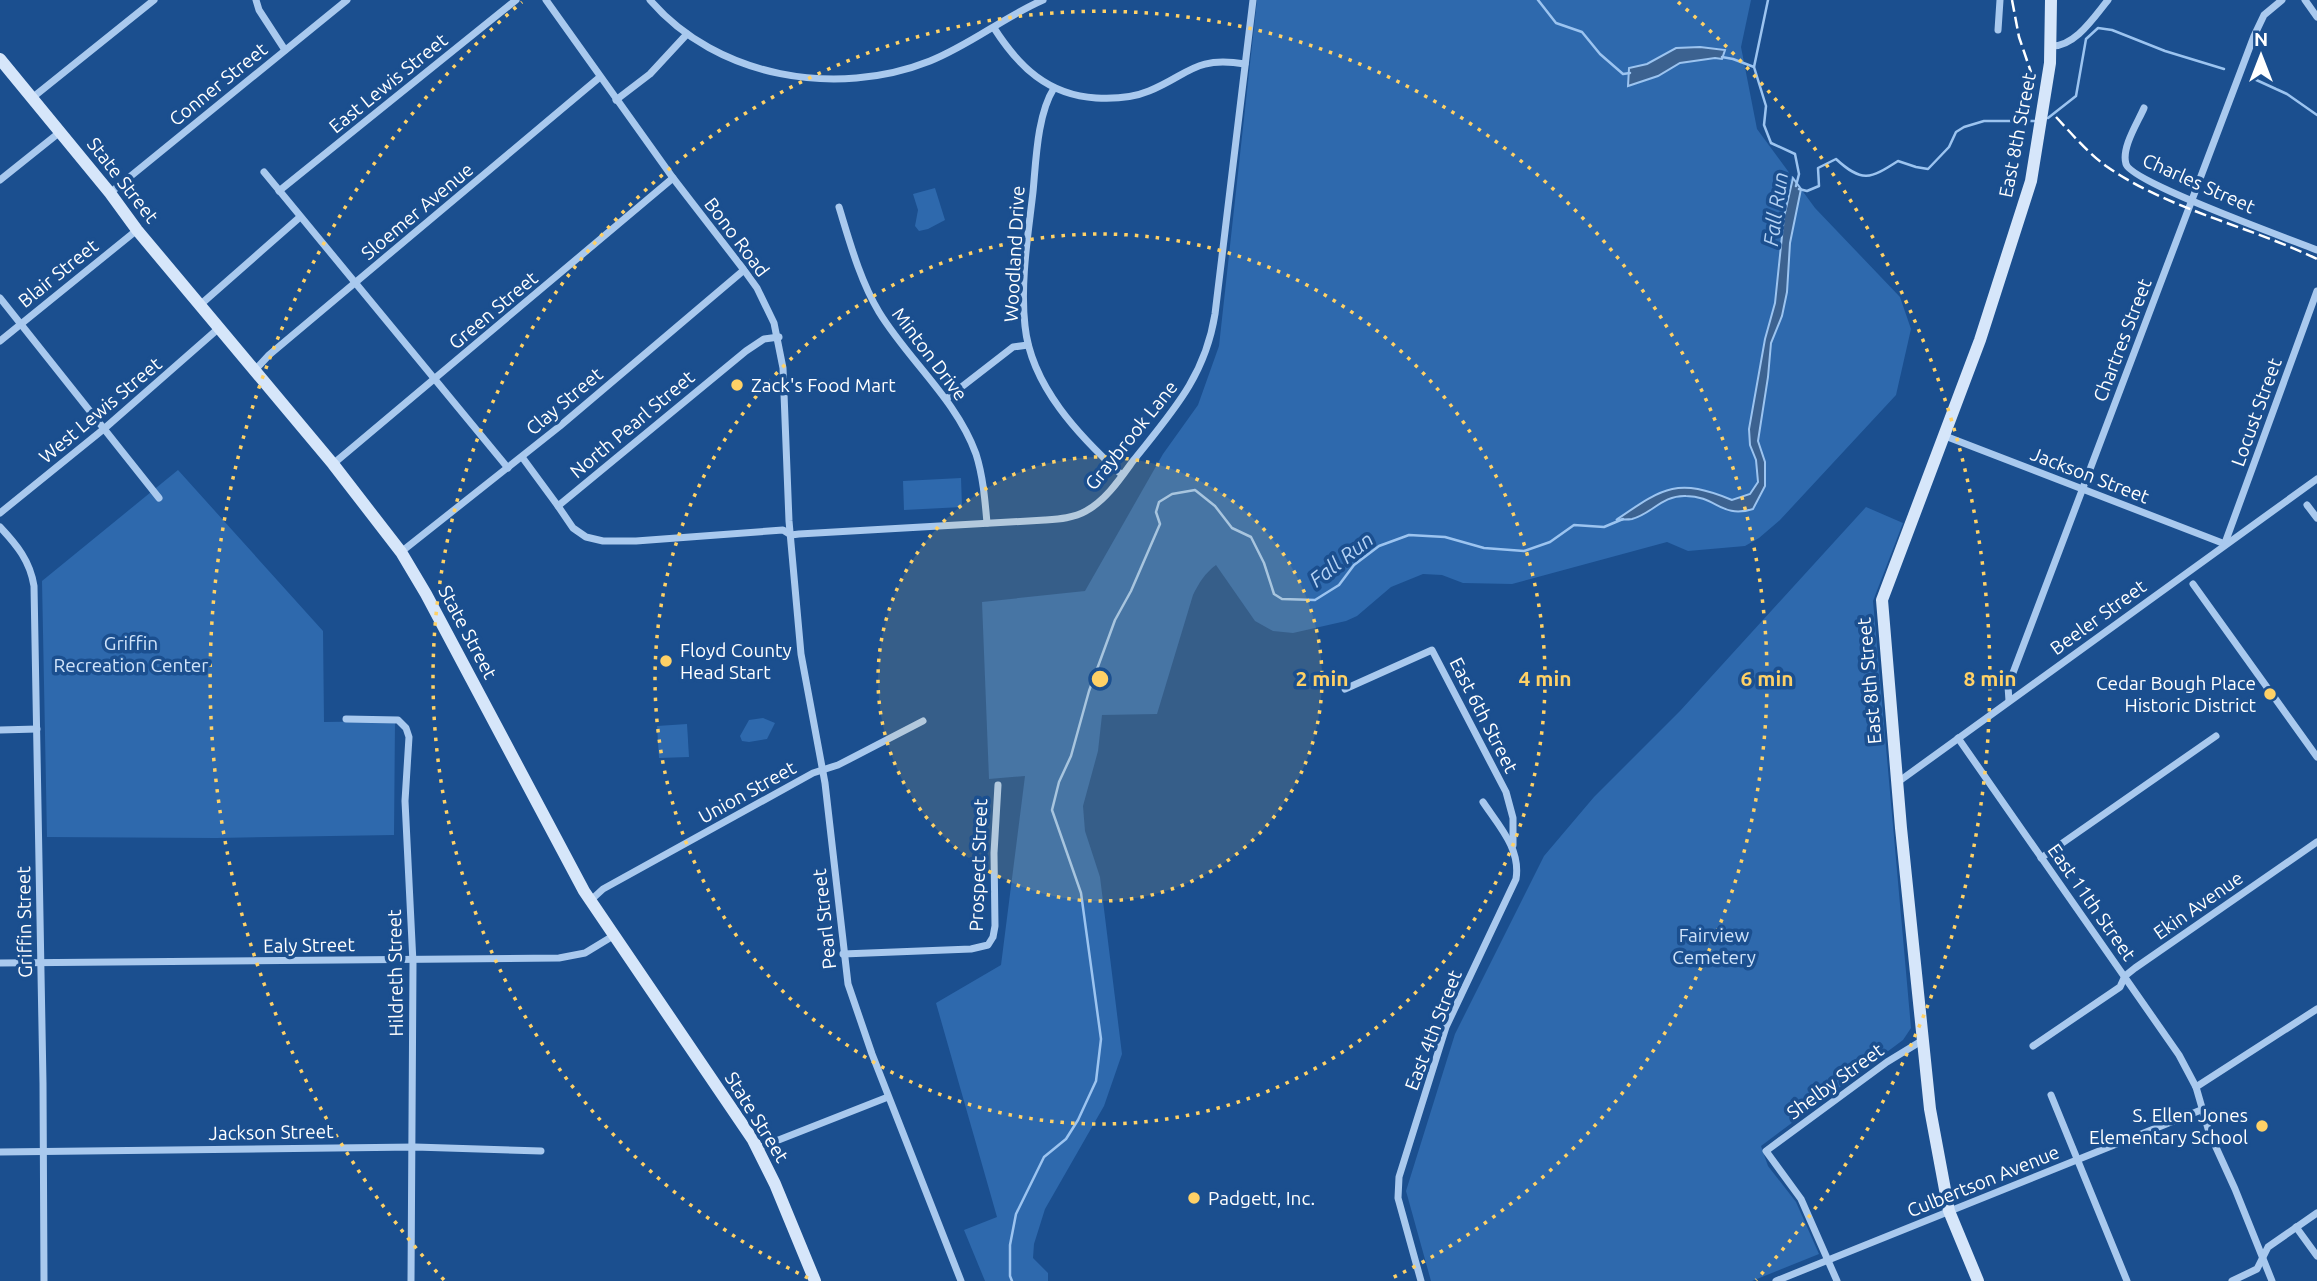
<svg xmlns="http://www.w3.org/2000/svg" width="2317" height="1281" font-family="Ubuntu,sans-serif">
<style>
.green{fill:#2e69ad}
.water{fill:#3c6290;stroke:#9cc4f0;stroke-width:2}
.lines{fill:none;stroke-linecap:round;stroke-linejoin:round}
.stream{stroke:#9cc4f0;stroke-width:2.5}
.street{stroke:#a9c9ee;stroke-width:7}
.secondary{stroke:#d6e6fa;stroke-width:12}
.rail{stroke:#fff;stroke-width:2.5;stroke-dasharray:12 5;stroke-linecap:butt}
.ring{fill:none;stroke:#ffd166;stroke-width:3.5;stroke-dasharray:3.5 7}
.poi-dot{fill:#ffd166;stroke:#1b4f8f;stroke-width:2.5}
.labels{text-anchor:middle;dominant-baseline:central;stroke-width:7;stroke-linejoin:round;paint-order:stroke}
.street-label{font-size:19px;fill:#fff;stroke:#1b4f8f}
.poi-label{font-size:19px;fill:#fff;stroke:#1b4f8f;text-anchor:start}
.park-label{font-size:19px;fill:#cfe3fa;stroke:#1b4f8f}
.water-label{font-size:21px;font-style:italic;fill:#b5d3f5;stroke:#1b4f8f}
.centre{fill:#ffd166;stroke:#1b4f8f;stroke-width:3.5}
.ring-label{font-size:21px;text-anchor:middle;font-weight:bold;fill:#ffd166;stroke:#1b4f8f;stroke-width:7;stroke-linejoin:round;paint-order:stroke}
</style>
<rect width="100%" height="100%" fill="#1b4f8f"/>
<g class="green">
<path d="M 1257,0 L 1751,0 L 1741,47 L 1757,129 L 1815,208 L 1900,297 L 1911,329 L 1896,395 L 1780,520 L 1759,538 L 1745,546 L 1688,551 L 1667,542 L 1512,584 L 1463,583 L 1442,575 L 1423,574 L 1391,587 L 1357,616 L 1346,621 L 1293,633 L 1273,631 L 1255,621 L 1216,565 C 1205,573 1199,583 1193,595 L 1157,714 L 1102,715 L 1098,751 L 1083,806 L 1085,831 L 1100,877 L 1122,1054 L 1104,1106 L 1045,1209 L 1034,1244 L 1033,1258 L 1048,1273 L 1048,1281 L 985,1281 L 964,1230 L 997,1217 L 936,1003 L 1001,965 L 1025,776 L 989,779 L 982,602 L 1085,591 L 1163,454 L 1198,405 L 1219,346 Z"/>
<path d="M 935,188 L 945,220 L 928,229 L 919,231 L 915,226 L 918,210 L 913,194 Z"/>
<path d="M 178,470 L 323,631 L 324,722 L 395,721 L 394,835 L 216,838 L 47,837 L 42,581 Z"/>
<path d="M 961,478 L 962,507 L 904,510 L 903,481 Z"/>
<path d="M 1866,507 L 1903,523 L 1873,601 L 1911,1028 L 1903,1040 L 1761,1146 L 1768,1166 L 1796,1202 L 1819,1254 L 1752,1281 L 1431,1281 L 1406,1191 L 1455,1034 L 1544,856 L 1594,797 L 1680,711 Z"/>
<path d="M 763,718 L 775,723 L 767,739 L 749,742 L 742,741 L 740,736 L 749,720 Z"/>
<path d="M 687,724 L 689,757 L 659,758 L 657,726 Z"/>
</g>
<g class="water">
<path d="M 1700,47 L 1725,50 L 1722,59 L 1715,58 L 1680,63 L 1658,76 L 1628,86 L 1629,68 L 1647,64 L 1676,48 Z"/>
<path d="M 1793,178 L 1801,189 L 1790,243 L 1787,292 L 1782,316 L 1771,343 L 1768,377 L 1758,441 L 1765,462 L 1765,486 L 1753,509 C 1721,519 1717,496 1686,496 C 1662,495 1652,514 1632,519 C 1627,520 1621,519 1616,520 C 1663,488 1676,477 1732,500 L 1750,494 L 1758,482 L 1756,460 L 1750,445 L 1749,429 L 1765,339 L 1775,303 L 1784,217 Z"/>
</g>
<g class="lines">
<g class="stream">
<path d="M 1538,0 L 1556,23 L 1582,32 L 1600,54 L 1623,74 L 1630,73"/>
<path d="M 1768,0 L 1754,67 L 1766,106 L 1764,125 L 1771,143 L 1795,154 L 1799,174 L 1796,186"/>
<path d="M 1722,57 L 1733,59 L 1754,67"/>
<path d="M 2252,78 L 2287,94 L 2317,115"/>
<path d="M 2048,118 L 2076,96 L 2086,39 L 2098,28 L 2112,30 L 2165,51 L 2224,69"/>
<path d="M 1799,189 L 1807,191 L 1819,186 L 1818,168 L 1836,159 C 1862,183 1870,179 1898,161 L 1916,167 L 1928,169 L 1949,147 L 1956,132 L 1964,127 L 1984,121 L 2034,121"/>
<path d="M 1012,1281 L 1010,1276 L 1010,1245 L 1016,1214 L 1044,1157 L 1066,1139 L 1078,1120 L 1096,1081 L 1101,1039 L 1081,893 L 1052,810 L 1059,782 L 1071,756 L 1089,691 L 1115,620 L 1131,591 L 1160,524 L 1156,512 L 1159,502 L 1172,494 L 1195,490 L 1215,506 L 1232,528 L 1251,537 L 1264,563 L 1274,594 L 1282,599 L 1315,600 L 1339,585 L 1354,565 L 1379,546 L 1409,535 L 1445,537 L 1484,548 L 1524,551 L 1550,542 L 1574,525 L 1604,527 L 1623,519"/>
</g>
<g class="street">
<path d="M 256,0 L 259,10 L 285,50"/>
<path d="M 546,0 L 673,178 L 744,270 L 757,288 L 774,323 L 783,368 L 789,521 L 801,654 L 825,783 L 848,984 L 872,1054 L 961,1281"/>
<path d="M 650,0 C 717,78 837,98 930,61 C 970,45 1004,17 1043,0"/>
<path d="M 2305,0 L 2317,17"/>
<path d="M 994,28 C 1019,67 1048,95 1096,98 C 1113,99 1132,98 1149,91 C 1190,74 1194,56 1245,64"/>
<path d="M 1998,30 L 2000,0"/>
<path d="M 2051,46 C 2075,47 2094,17 2108,0"/>
<path d="M 1054,88 C 1037,115 1036,161 1033,192 C 1028,236 1020,283 1025,326 C 1031,386 1080,437 1122,475"/>
<path d="M 32,98 L 154,0"/>
<path d="M 616,100 L 650,74 L 687,34"/>
<path d="M 2144,108 C 2138,122 2121,148 2126,164 C 2132,183 2290,239 2317,250"/>
<path d="M 264,172 L 508,468"/>
<path d="M 0,180 L 60,132"/>
<path d="M 279,191 L 516,0"/>
<path d="M 110,193 L 347,0"/>
<path d="M 839,207 C 850,243 860,280 879,312 C 909,361 956,399 976,454 C 983,476 985,500 987,523"/>
<path d="M 0,298 L 159,498"/>
<path d="M 200,305 L 300,217"/>
<path d="M 0,341 L 137,230"/>
<path d="M 255,370 L 269,355 L 600,77"/>
<path d="M 946,399 L 1013,347 L 1028,345"/>
<path d="M 1945,436 L 2225,544"/>
<path d="M 522,457 L 558,506 L 746,351 L 764,339 L 779,337"/>
<path d="M 333,464 L 673,178"/>
<path d="M 2307,505 L 2317,518"/>
<path d="M 558,506 L 573,528 L 586,537 L 603,541 L 636,541 L 783,530 L 791,535 L 799,534 L 1045,520 C 1059,519 1074,518 1086,511 C 1106,500 1120,479 1133,461 C 1172,412 1205,377 1215,314 L 1253,0"/>
<path d="M 0,513 L 105,428 L 219,328"/>
<path d="M 0,527 C 17,545 30,561 34,586 L 43,1083 L 44,1281"/>
<path d="M 2225,543 L 2317,291"/>
<path d="M 401,552 L 560,426 L 744,270"/>
<path d="M 2193,584 L 2317,757"/>
<path d="M 1345,689 L 1432,650 L 1506,792 L 1513,818 L 1513,845"/>
<path d="M 2009,701 L 2008,686 L 2254,36 L 2264,15 L 2282,0"/>
<path d="M 346,719 L 398,720 L 406,728 L 409,737 L 405,801 L 413,963 L 411,1281"/>
<path d="M 0,730 L 37,729"/>
<path d="M 1958,738 L 2179,1055 L 2196,1087 L 2209,1132 L 2235,1189 L 2272,1281"/>
<path d="M 1898,782 L 2317,479"/>
<path d="M 2041,858 L 2216,736"/>
<path d="M 591,900 L 603,889 L 813,773 L 838,765 L 923,721"/>
<path d="M 843,954 L 971,949 L 988,945 L 993,937 L 995,926 L 994,853 L 998,785"/>
<path d="M 0,963 L 559,958 L 585,953 L 613,936"/>
<path d="M 2033,1046 L 2120,987 L 2125,976 L 2135,968 L 2317,842"/>
<path d="M 2196,1087 L 2317,1009"/>
<path d="M 2051,1095 L 2127,1281"/>
<path d="M 758,1148 L 888,1097"/>
<path d="M 0,1152 L 415,1147 L 541,1151"/>
<path d="M 2296,1227 L 2317,1256"/>
<path d="M 1421,1281 L 1398,1198 L 1399,1177 L 1446,1027 L 1516,879 C 1521,849 1499,826 1483,802"/>
<path d="M 1776,1281 L 2201,1110"/>
<path d="M 1837,1281 L 1801,1199 L 1766,1151 L 1887,1062 L 1923,1040"/>
<path d="M 2232,1281 L 2257,1269 L 2268,1247 L 2317,1213"/>
</g>
<g class="secondary">
<path d="M 0,59 L 110,193 L 137,230 L 333,464 L 401,552 L 426,594 L 584,891 L 753,1140 L 775,1184 L 815,1281"/>
<path d="M 1978,1281 L 1949,1211 L 1930,1109 L 1901,828 L 1882,600 L 1980,340 L 2031,181 L 2050,63 L 2051,0"/>
</g>
<g class="rail">
<path d="M 2012,0 L 2019,37 L 2035,84"/>
<path d="M 2056,117 C 2072,134 2087,152 2106,166 C 2169,210 2249,226 2317,259"/>
</g>
</g>
<circle cx="1100" cy="679" r="222" fill="#ffd166" fill-opacity=".12"/>
<g class="ring">
<circle cx="1100" cy="679" r="222"/>
<circle cx="1100" cy="679" r="445"/>
<path d="M808 1278A667 667 0 1 1 1392 1278"/>
<path d="M444 1280A890 890 0 0 1 522 2M1678 2A890 890 0 0 1 1756 1280"/>
</g>
<g class="poi-dot">
<circle cx="737" cy="385" r="7"/>
<circle cx="666" cy="661" r="7"/>
<circle cx="2270" cy="694" r="7"/>
<circle cx="2262" cy="1126" r="7"/>
<circle cx="1194" cy="1198" r="7"/>
</g>
<g class="labels">
<g class="street-label">
<text transform="translate(388 83) rotate(-39)">East Lewis Street</text>
<text transform="translate(218 84) rotate(-39)">Conner Street</text>
<text transform="translate(2017 135) rotate(-79)">East 8th Street</text>
<text transform="translate(123 180) rotate(52)">State Street</text>
<text transform="translate(2199 183) rotate(24)">Charles Street</text>
<text transform="translate(417 211) rotate(-40)">Sloemer Avenue</text>
<text transform="translate(737 237) rotate(53)">Bono Road</text>
<text transform="translate(1014 254) rotate(-87)">Woodland Drive</text>
<text transform="translate(58 273) rotate(-39)">Blair Street</text>
<text transform="translate(493 310) rotate(-40)">Green Street</text>
<text transform="translate(2122 340) rotate(-69)">Chartres Street</text>
<text transform="translate(930 354) rotate(53)">Minton Drive</text>
<text transform="translate(564 401) rotate(-40)">Clay Street</text>
<text transform="translate(100 410) rotate(-40)">West Lewis Street</text>
<text transform="translate(2256 412) rotate(-70)">Locust Street</text>
<text transform="translate(632 424) rotate(-40)">North Pearl Street</text>
<text transform="translate(1131 435) rotate(-51)">Graybrook Lane</text>
<text transform="translate(2090 475) rotate(21)">Jackson Street</text>
<text transform="translate(2098 617) rotate(-36)">Beeler Street</text>
<text transform="translate(468 632) rotate(62)">State Street</text>
<text transform="translate(1869 681) rotate(-95)">East 8th Street</text>
<text transform="translate(1484 715) rotate(63)">East 6th Street</text>
<text transform="translate(747 792) rotate(-29)">Union Street</text>
<text transform="translate(978 865) rotate(-88)">Prospect Street</text>
<text transform="translate(2092 902) rotate(55)">East 11th Street</text>
<text transform="translate(2198 905) rotate(-35)">Ekin Avenue</text>
<text transform="translate(824 919) rotate(-96)">Pearl Street</text>
<text transform="translate(24 922) rotate(-91)">Griffin Street</text>
<text transform="translate(309 945) rotate(-1)">Ealy Street</text>
<text transform="translate(395 973) rotate(-91)">Hildreth Street</text>
<text transform="translate(1433 1030) rotate(-69)">East 4th Street</text>
<text transform="translate(1835 1081) rotate(-36)">Shelby Street</text>
<text transform="translate(757 1117) rotate(58)">State Street</text>
<text transform="translate(271 1132) rotate(-1)">Jackson Street</text>
<text transform="translate(1983 1181) rotate(-22)">Culbertson Avenue</text>
</g>
<g class="poi-label">
<text x="751" y="385">Zack's Food Mart</text>
<text x="680" y="650">Floyd County<tspan x="680" dy="22">Head Start</tspan></text>
<text x="2256" y="683" text-anchor="end">Cedar Bough Place<tspan x="2256" dy="22">Historic District</tspan></text>
<text x="2248" y="1115" text-anchor="end">S. Ellen Jones<tspan x="2248" dy="22">Elementary School</tspan></text>
<text x="1208" y="1198">Padgett, Inc.</text>
</g>
<g class="park-label">
<text x="131" y="643">Griffin<tspan x="131" dy="22">Recreation Center</tspan></text>
<text x="1714" y="935">Fairview<tspan x="1714" dy="22">Cemetery</tspan></text>
</g>
<g class="water-label">
<text transform="translate(1775 209) rotate(-82)">Fall Run</text>
<text transform="translate(1341 559) rotate(-38)">Fall Run</text>
</g>
</g>
<circle cx="1100" cy="679" r="10" class="centre"/>
<g class="ring-label">
<text x="1322" y="686">2 min</text>
<text x="1545" y="686">4 min</text>
<text x="1767" y="686">6 min</text>
<text x="1990" y="686">8 min</text>
</g>
<g transform="translate(2261 56)" stroke="#1b4f8f" stroke-width="5" paint-order="stroke">
<path d="M0-5L12 26L0 18L-12 26Z" fill="#ffffff"/>
<text y="-10" font-size="19" font-weight="bold" text-anchor="middle" fill="#ffffff">N</text>
</g>
</svg>
